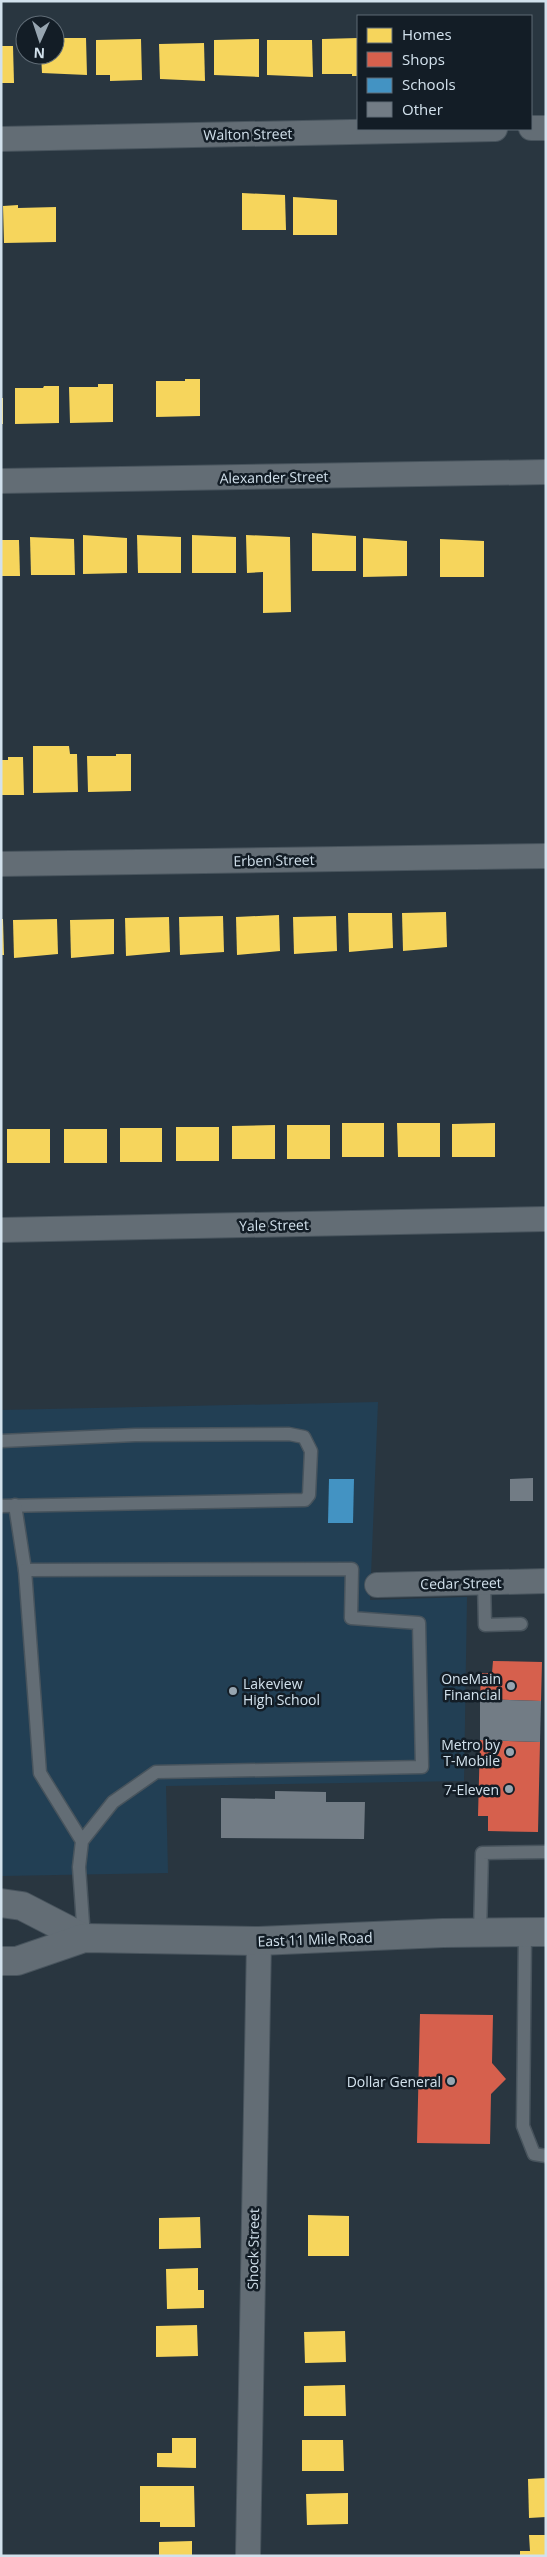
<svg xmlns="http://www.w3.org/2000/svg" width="547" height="2557" font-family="'Open Sans',sans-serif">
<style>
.built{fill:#223f54}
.homes{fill:#f6d55c}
.shops{fill:#d6604d}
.schools{fill:#4393c3}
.building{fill:#727c85}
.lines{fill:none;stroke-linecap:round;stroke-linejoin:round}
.lane-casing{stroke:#48545d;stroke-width:15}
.street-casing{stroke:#48545d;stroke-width:26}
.secondary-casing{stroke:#48545d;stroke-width:30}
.lane{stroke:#636d75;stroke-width:12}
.street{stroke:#636d75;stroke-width:24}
.secondary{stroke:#636d75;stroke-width:28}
.poi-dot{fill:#97a5b0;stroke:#131d26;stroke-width:2}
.labels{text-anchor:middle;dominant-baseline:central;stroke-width:5;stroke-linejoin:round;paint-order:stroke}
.street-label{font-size:14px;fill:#d2e1ec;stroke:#131d26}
.poi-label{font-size:14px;fill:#d2e1ec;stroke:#131d26;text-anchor:end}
</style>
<rect width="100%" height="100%" fill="#293640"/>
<path class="built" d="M 378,1402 L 370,1600 L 467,1597 L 464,1781 L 166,1786 L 168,1873 L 1,1876 L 1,1410 Z"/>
<g class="homes">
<path d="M 55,38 L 86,38 L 87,75 L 42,73 L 41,55 L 55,55 Z"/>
<path d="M 358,38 L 358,76 L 352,76 L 352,74 L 322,74 L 322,39 Z"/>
<path d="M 141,39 L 142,80 L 110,81 L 110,75 L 96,75 L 96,40 Z"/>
<path d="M 259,39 L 259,77 L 214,75 L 214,40 Z"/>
<path d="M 267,40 L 312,40 L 313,77 L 267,75 Z"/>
<path d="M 204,43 L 205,81 L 160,79 L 159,44 Z"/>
<path d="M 1,46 L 13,46 L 14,83 L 1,83 Z"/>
<path d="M 242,193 L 285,195 L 286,230 L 242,230 Z"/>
<path d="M 293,197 L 337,200 L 337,235 L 293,235 Z"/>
<path d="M 18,205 L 18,208 L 56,207 L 56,242 L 4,243 L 3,206 Z"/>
<path d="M 185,379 L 200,379 L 200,416 L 156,417 L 156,381 L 185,381 Z"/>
<path d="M 98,384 L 113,384 L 113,422 L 70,423 L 69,387 L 98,387 Z"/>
<path d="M 44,386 L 59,386 L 59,423 L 15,424 L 15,388 L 43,388 Z"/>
<rect x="1" y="398" width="2" height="26"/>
<path d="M 312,533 L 356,536 L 356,571 L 312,571 Z"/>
<path d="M 83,535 L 127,538 L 127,573 L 83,574 Z"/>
<path d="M 137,535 L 181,537 L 181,573 L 138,573 Z"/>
<path d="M 192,535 L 236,537 L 236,573 L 192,573 Z"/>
<path d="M 246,535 L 290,537 L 291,612 L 263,613 L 263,572 L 247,573 Z"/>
<path d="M 30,537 L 74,539 L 75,575 L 31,575 Z"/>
<path d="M 363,538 L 407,541 L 407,576 L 363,577 Z"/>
<path d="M 440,539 L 484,541 L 484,577 L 440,577 Z"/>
<path d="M 1,540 L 19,540 L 20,576 L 1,576 Z"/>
<path d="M 33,746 L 69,746 L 70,754 L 77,754 L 78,792 L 33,793 Z"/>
<path d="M 116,754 L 131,754 L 131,791 L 88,792 L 87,756 L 116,756 Z"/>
<path d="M 8,757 L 23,757 L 24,795 L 1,795 L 1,760 L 8,760 Z"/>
<path d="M 446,912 L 447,947 L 403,951 L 402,913 Z"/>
<path d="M 348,913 L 392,913 L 393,948 L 349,952 Z"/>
<path d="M 279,915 L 280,951 L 237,955 L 236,917 Z"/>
<path d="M 223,916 L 224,952 L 180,955 L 179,917 Z"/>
<path d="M 336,916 L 337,951 L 294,954 L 293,917 Z"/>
<path d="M 169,917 L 170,952 L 126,956 L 125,918 Z"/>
<path d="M 1,919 L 3,919 L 4,955 L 1,955 Z"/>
<path d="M 57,919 L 58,954 L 14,958 L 13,920 Z"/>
<path d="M 114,919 L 114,954 L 71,958 L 70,920 Z"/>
<rect x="342" y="1123" width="42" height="34"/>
<path d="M 397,1123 L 440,1123 L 440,1157 L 398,1157 Z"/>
<path d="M 495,1123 L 495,1157 L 452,1157 L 452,1124 Z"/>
<path d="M 275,1125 L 275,1159 L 232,1159 L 232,1126 Z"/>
<rect x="287" y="1125" width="43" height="34"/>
<rect x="176" y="1127" width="43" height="34"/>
<rect x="120" y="1128" width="42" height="34"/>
<rect x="7" y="1129" width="43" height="34"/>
<rect x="64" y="1129" width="43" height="34"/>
<path d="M 308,2215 L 349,2216 L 349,2256 L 308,2256 Z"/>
<path d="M 200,2217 L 201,2248 L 159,2249 L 159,2218 Z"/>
<path d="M 198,2268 L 198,2290 L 204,2290 L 204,2308 L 167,2309 L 166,2269 Z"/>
<path d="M 197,2325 L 198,2356 L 156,2357 L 156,2326 Z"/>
<path d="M 345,2331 L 346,2362 L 305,2363 L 304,2332 Z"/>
<path d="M 345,2385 L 346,2416 L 304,2416 L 304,2386 Z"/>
<path d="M 172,2438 L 196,2438 L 196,2468 L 157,2467 L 157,2453 L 172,2453 Z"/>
<path d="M 302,2440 L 343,2440 L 344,2471 L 302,2471 Z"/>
<path d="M 546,2478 L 546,2517 L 529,2518 L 528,2479 Z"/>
<path d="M 140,2486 L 194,2486 L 195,2527 L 160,2527 L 160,2522 L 140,2522 Z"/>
<path d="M 348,2493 L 348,2524 L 307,2525 L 306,2494 Z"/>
<path d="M 529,2535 L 546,2535 L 546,2556 L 520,2556 L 520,2551 L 530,2551 Z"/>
<path d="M 192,2541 L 192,2556 L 159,2556 L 159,2542 Z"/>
</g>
<g class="shops">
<path d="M 493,1661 L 542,1662 L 541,1701 L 480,1699 L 481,1673 L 492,1673 Z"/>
<path d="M 480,1740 L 540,1742 L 538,1832 L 488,1831 L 488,1816 L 478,1816 Z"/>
<path d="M 420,2014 L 493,2015 L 492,2063 L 506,2079 L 491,2094 L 490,2144 L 417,2143 Z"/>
</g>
<path class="schools" d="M 329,1479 L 354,1479 L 353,1523 L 328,1523 Z"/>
<g class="building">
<path d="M 533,1478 L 533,1501 L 510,1501 L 510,1479 Z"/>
<path d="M 480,1699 L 541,1701 L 540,1742 L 480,1740 Z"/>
<path d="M 275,1791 L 326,1792 L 326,1802 L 365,1802 L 364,1839 L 221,1838 L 221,1798 L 275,1799 Z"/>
</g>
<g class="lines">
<g class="lane-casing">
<g id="lane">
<path d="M 1,1441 L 135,1435 L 289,1434 L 304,1437 L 311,1451 L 309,1495 L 305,1500 L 1,1506"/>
<path d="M 15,1505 L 25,1570"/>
<path d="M 484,1582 L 485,1625 L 521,1624"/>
<path d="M 82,1841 L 40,1773 L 25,1570 L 352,1569 L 351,1618 L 419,1623 L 422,1767 L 156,1772 L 113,1802 L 82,1841 L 79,1867 L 84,1938"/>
<path d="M 480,1933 L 482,1853 L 546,1852"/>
<path d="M 525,1933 L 523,2126 L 534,2154 L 546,2156"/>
</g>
</g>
<g class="street-casing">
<g id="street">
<path d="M 531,128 L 546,128"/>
<path d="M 1,139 L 495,129"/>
<path d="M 1,481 L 546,472"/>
<path d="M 1,864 L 546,856"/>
<path d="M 1,1230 L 546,1219"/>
<path d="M 377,1585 L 546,1581"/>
<path d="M 248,2556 L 259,1941"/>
</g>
</g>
<g class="secondary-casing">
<g id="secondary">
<path d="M 1,1903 L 22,1906 L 84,1938"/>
<path d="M 1,1961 L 17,1961 L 84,1938 L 259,1941 L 443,1933 L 546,1932"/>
</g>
</g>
<use href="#lane" class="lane"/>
<use href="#street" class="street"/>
<use href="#secondary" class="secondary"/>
</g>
<g class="poi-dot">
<circle cx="511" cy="1686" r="5"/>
<circle cx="233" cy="1691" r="5"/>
<circle cx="510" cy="1752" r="5"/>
<circle cx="509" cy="1789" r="5"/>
<circle cx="451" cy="2081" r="5"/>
</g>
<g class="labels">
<g class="street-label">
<text transform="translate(248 134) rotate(-1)">Walton Street</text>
<text transform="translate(274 477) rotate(-1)">Alexander Street</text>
<text transform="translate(274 860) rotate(-1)">Erben Street</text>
<text transform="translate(274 1225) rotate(-1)">Yale Street</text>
<text transform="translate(461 1583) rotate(-1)">Cedar Street</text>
<text transform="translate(315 1939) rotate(-2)">East 11 Mile Road</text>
<text transform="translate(253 2249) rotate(-89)">Shock Street</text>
</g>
<g class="poi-label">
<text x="501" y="1678">OneMain<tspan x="501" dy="16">Financial</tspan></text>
<text x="243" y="1683" text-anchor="start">Lakeview<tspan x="243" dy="16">High School</tspan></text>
<text x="500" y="1744">Metro by<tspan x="500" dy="16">T-Mobile</tspan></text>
<text x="499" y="1789">7-Eleven</text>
<text x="441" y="2081">Dollar General</text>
</g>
</g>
<rect width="547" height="2557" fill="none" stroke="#d2e1ec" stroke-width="5"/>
<rect x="357" y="15" width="175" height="115" fill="#131d26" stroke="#5f6b75"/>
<rect x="367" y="28" width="25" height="15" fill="#f6d55c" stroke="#5f6b75"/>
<text x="402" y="40" font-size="15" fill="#d2e1ec">Homes</text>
<rect x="367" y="52" width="25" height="15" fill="#d6604d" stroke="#5f6b75"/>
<text x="402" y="65" font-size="15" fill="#d2e1ec">Shops</text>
<rect x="367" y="78" width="25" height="15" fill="#4393c3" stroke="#5f6b75"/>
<text x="402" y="90" font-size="15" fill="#d2e1ec">Schools</text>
<rect x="367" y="102" width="25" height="15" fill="#727c85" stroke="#5f6b75"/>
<text x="402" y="115" font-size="15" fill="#d2e1ec">Other</text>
<g transform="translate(40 40) rotate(183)"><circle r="24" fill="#131d26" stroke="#5f6b75"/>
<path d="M0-4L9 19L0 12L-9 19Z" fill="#97a5b0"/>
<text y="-8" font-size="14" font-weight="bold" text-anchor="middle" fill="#d2e1ec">N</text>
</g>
</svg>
